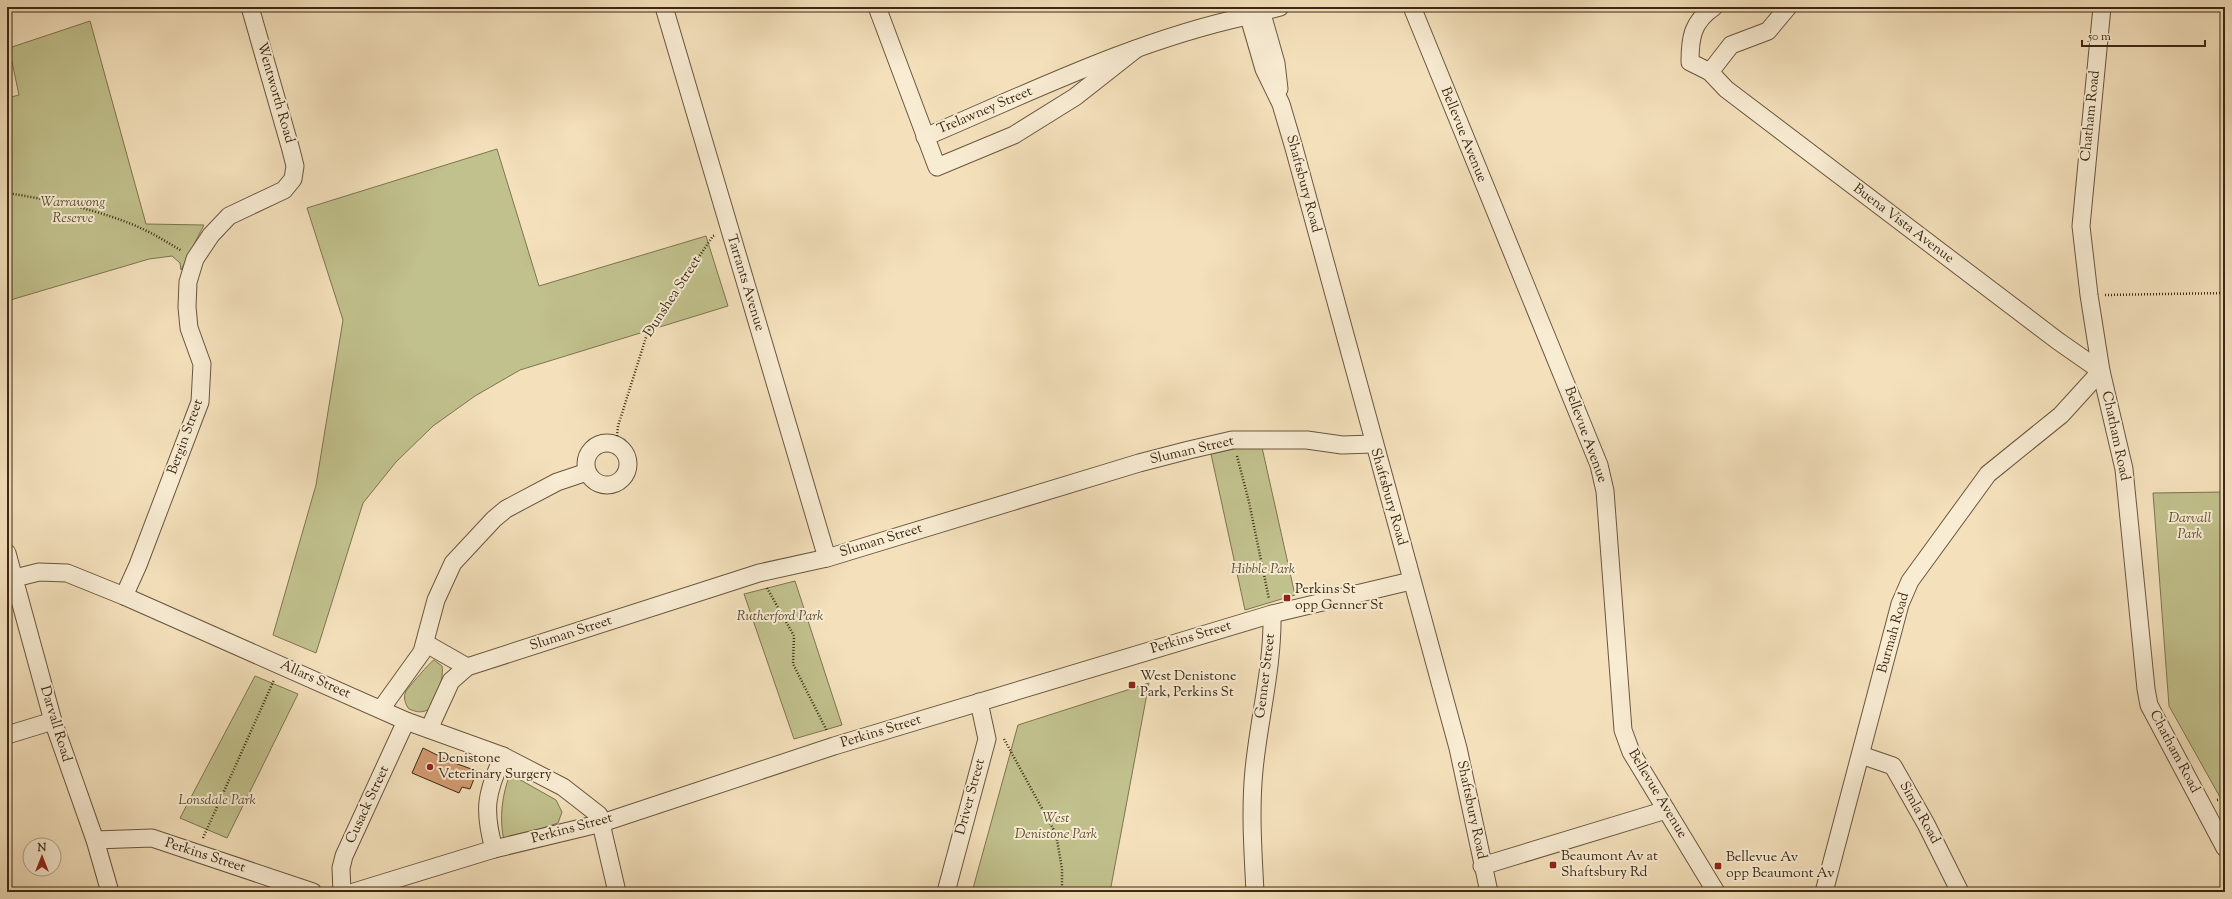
<svg xmlns="http://www.w3.org/2000/svg" width="2232" height="899" font-family="'Sorts Mill Goudy',serif">
<style>
.green{fill:#c1c18d;stroke:#7e7450}
.building{fill:#d39c73;stroke:#3c2814}
.lines{fill:none;stroke-linecap:round;stroke-linejoin:round}
.minor-casing{stroke:#6a563e;stroke-width:19}
.path{stroke:#3c2814;stroke-width:2.5;stroke-dasharray:1 2;stroke-linecap:butt}
.minor{stroke:#f8ecd3;stroke-width:17}
.poi-dot{fill:#8f2418;stroke:#f8ecd3;stroke-width:1.5}
.labels{text-anchor:middle;dominant-baseline:central;stroke-width:4;stroke-linejoin:round;paint-order:stroke}
.street-label{font-size:14px;fill:#3c2814;stroke:#f8ecd3}
.park-label{font-size:14px;font-style:italic;fill:#5d4e32;stroke:#f8ecd3}
.poi-label{font-size:14px;fill:#3c2814;stroke:#f8ecd3;text-anchor:start}
</style>
<rect width="100%" height="100%" fill="#f4e1bc"/>
<filter id="stains"><feTurbulence type="fractalNoise" baseFrequency=".005" numOctaves="4"/><feColorMatrix values="0 0 0 0 .2 0 0 0 0 .09 0 0 0 0 .02 0 0 0 .5 -.17"/></filter>
<radialGradient id="worn" r=".72"><stop offset=".6" stop-color="#630" stop-opacity="0"/><stop offset="1" stop-color="#630" stop-opacity=".3"/></radialGradient>
<g class="green">
<path d="M 90,21 L 146,224 L 204,225 L 181,270 L 180,263 L 172,256 L 149,259 L 7,301 L 7,98 L 19,95 L 9,48 Z"/>
<path d="M 497,149 L 539,286 L 706,236 L 728,306 L 520,370 L 475,396 L 433,426 L 396,462 L 363,503 L 316,653 L 273,635 L 316,485 L 343,320 L 307,208 Z"/>
<path d="M 1261,443 L 1295,595 L 1245,610 L 1211,454 Z"/>
<path d="M 2225,492 L 2225,806 L 2169,706 L 2153,493 Z"/>
<path d="M 795,581 L 842,725 L 794,739 L 744,594 Z"/>
<path d="M 434,660 L 442,666 C 444,677 437,707 425,711 C 419,713 414,711 409,709 C 405,704 403,697 406,691 C 408,688 431,661 434,660 Z"/>
<path d="M 255,676 L 298,694 L 227,838 L 180,818 Z"/>
<path d="M 1149,683 L 1110,892 L 972,892 L 1018,725 Z"/>
<path d="M 510,774 L 556,800 L 562,812 L 558,823 L 504,841 C 499,818 502,795 510,774 Z"/>
</g>
<path class="building" d="M 423,748 L 449,761 L 477,771 L 470,789 L 462,787 L 459,793 L 412,773 Z"/>
<g class="lines">
<g class="minor-casing">
<g id="minor">
<path d="M 664,7 L 827,558"/>
<path d="M 877,7 L 937,167 L 1014,135 L 1075,97 L 1136,49"/>
<path d="M 1246,7 L 1264,69 L 1281,104 L 1294,148 L 1458,748 L 1489,892"/>
<path d="M 1260,7 L 1276,63 L 1279,89"/>
<path d="M 1412,7 L 1599,465 L 1605,491 L 1623,730 L 1631,752 L 1716,892"/>
<path d="M 1714,7 C 1692,22 1690,38 1690,62 L 1710,72 L 1726,89 L 2058,341 L 2101,371 L 2061,415 L 1988,474 L 1910,581 L 1900,604 L 1824,892"/>
<path d="M 2102,7 L 2081,226 L 2089,295 L 2101,371 L 2124,469 L 2146,689 L 2149,705 L 2225,848"/>
<path d="M 1261,12 L 1280,7"/>
<path d="M 1710,72 L 1731,45 L 1768,31 L 1788,7"/>
<path d="M 925,137 C 1031,92 1136,40 1248,16"/>
<circle cx="607" cy="464" r="21"/>
<path d="M 7,553 L 53,721 L 95,840 L 110,892"/>
<path d="M 15,578 L 39,572 L 67,573 L 124,596 L 406,721 L 503,756 L 563,787 L 599,815 L 617,892"/>
<path d="M 124,596 L 138,565 L 200,402 L 202,364 L 189,328 L 187,307 L 188,282 L 195,259 L 211,235 L 229,216 L 284,190 L 293,179 L 295,166 L 291,150 L 250,7"/>
<path d="M 425,643 L 467,667"/>
<path d="M 381,709 L 422,652 L 436,600 L 453,563 L 494,519 L 506,509 L 557,482 L 587,472"/>
<path d="M 429,729 L 451,681 L 467,667 L 759,573 L 827,558 L 1139,463 L 1189,450 L 1232,440 L 1307,440 L 1342,445 L 1373,444"/>
<path d="M 7,735 L 53,721"/>
<path d="M 1861,755 L 1893,766 L 1926,824 L 1960,892"/>
<path d="M 95,840 L 152,838 L 313,892"/>
<path d="M 494,849 C 483,810 486,793 503,756"/>
<path d="M 1482,866 L 1666,810"/>
<path d="M 342,892 L 341,868 L 344,856 L 406,721"/>
<path d="M 354,892 L 494,849 L 602,823 L 834,746 L 1272,614 L 1411,581"/>
<path d="M 946,892 L 987,739 L 979,702"/>
<path d="M 1255,892 C 1253,852 1250,811 1254,770 C 1259,718 1273,667 1272,614"/>
</g>
</g>
<g class="path">
<path d="M 7,193 C 52,200 106,211 147,231 C 159,237 170,244 182,251"/>
<path d="M 2105,295 L 2225,293"/>
<path d="M 616,445 L 618,426 L 648,331 L 713,236 L 716,235"/>
<path d="M 1237,456 L 1249,502 L 1269,599"/>
<path d="M 767,588 L 794,636 L 793,664 L 827,731"/>
<path d="M 1004,739 L 1056,834 L 1062,869 L 1062,892"/>
<path d="M 2217,800 L 2225,798"/>
<path d="M 203,838 L 274,680"/>
</g>
<use href="#minor" class="minor"/>
</g>
<g class="poi-dot">
<rect x="1283" y="594" width="8" height="8" rx="2"/>
<rect x="1128" y="681" width="8" height="8" rx="2"/>
<circle cx="430" cy="767" r="4"/>
<rect x="1549" y="861" width="8" height="8" rx="2"/>
<rect x="1714" y="862" width="8" height="8" rx="2"/>
</g>
<g class="labels">
<g class="street-label">
<text transform="translate(275 93) rotate(74)">Wentworth Road</text>
<text transform="translate(985 111) rotate(-23)">Trelawney Street</text>
<text transform="translate(2091 116) rotate(-84)">Chatham Road</text>
<text transform="translate(1463 135) rotate(68)">Bellevue Avenue</text>
<text transform="translate(1303 184) rotate(75)">Shaftsbury Road</text>
<text transform="translate(1903 224) rotate(37)">Buena Vista Avenue</text>
<text transform="translate(745 283) rotate(73)">Tarrants Avenue</text>
<text transform="translate(673 297) rotate(-57)">Dunshea Street</text>
<text transform="translate(1585 435) rotate(70)">Bellevue Avenue</text>
<text transform="translate(2115 436) rotate(78)">Chatham Road</text>
<text transform="translate(186 437) rotate(-70)">Bergin Street</text>
<text transform="translate(1192 451) rotate(-13)">Sluman Street</text>
<text transform="translate(1388 497) rotate(74)">Shaftsbury Road</text>
<text transform="translate(881 541) rotate(-17)">Sluman Street</text>
<text transform="translate(1894 633) rotate(-74)">Burmah Road</text>
<text transform="translate(571 634) rotate(-18)">Sluman Street</text>
<text transform="translate(1191 638) rotate(-17)">Perkins Street</text>
<text transform="translate(1266 676) rotate(-83)">Genner Street</text>
<text transform="translate(315 680) rotate(24)">Allars Street</text>
<text transform="translate(55 724) rotate(73)">Darvall Road</text>
<text transform="translate(881 732) rotate(-17)">Perkins Street</text>
<text transform="translate(2174 752) rotate(62)">Chatham Road</text>
<text transform="translate(1657 794) rotate(59)">Bellevue Avenue</text>
<text transform="translate(971 797) rotate(-75)">Driver Street</text>
<text transform="translate(368 805) rotate(-65)">Cusack Street</text>
<text transform="translate(1471 810) rotate(78)">Shaftsbury Road</text>
<text transform="translate(1919 813) rotate(61)">Simla Road</text>
<text transform="translate(572 829) rotate(-15)">Perkins Street</text>
<text transform="translate(205 856) rotate(18)">Perkins Street</text>
</g>
<g class="park-label">
<text x="73" y="203">Warrawong<tspan x="73" dy="16">Reserve</tspan></text>
<text x="2190" y="519">Darvall<tspan x="2190" dy="16">Park</tspan></text>
<text x="1263" y="570">Hibble Park</text>
<text x="780" y="617">Rutherford Park</text>
<text x="217" y="801">Lonsdale Park</text>
<text x="1056" y="819">West<tspan x="1056" dy="16">Denistone Park</tspan></text>
</g>
<g class="poi-label">
<text x="1295" y="590">Perkins St<tspan x="1295" dy="16">opp Genner St</tspan></text>
<text x="1140" y="677">West Denistone<tspan x="1140" dy="16">Park, Perkins St</tspan></text>
<text x="438" y="759">Denistone<tspan x="438" dy="16">Veterinary Surgery</tspan></text>
<text x="1561" y="857">Beaumont Av at<tspan x="1561" dy="16">Shaftsbury Rd</tspan></text>
<text x="1726" y="858">Bellevue Av<tspan x="1726" dy="16">opp Beaumont Av</tspan></text>
</g>
</g>
<rect width="2232" height="899" fill="none" stroke="#f4e1bc" stroke-width="24"/>
<rect x="8" y="8" width="2216" height="883" fill="none" stroke="#3c2814" stroke-width="2"/>
<rect x="12" y="12" width="2208" height="875" fill="none" stroke="#3c2814"/>
<g transform="translate(42 857)"><circle r="19" fill="#f8ecd3" stroke="#ad9e87"/>
<path d="M0-3L7 15L0 10L-7 15Z" fill="#8f2418"/>
<text y="-6" font-size="11" font-weight="bold" text-anchor="middle" fill="#3c2814">N</text>
</g>
<path d="M2082 40v6h123v-6" fill="none" stroke="#3c2814" stroke-width="2"/>
<text x="2088" y="40" font-size="12" fill="#3c2814" stroke="#f8ecd3" stroke-width="3" paint-order="stroke">50 m</text>
<rect width="100%" height="100%" filter="url(#stains)"/>
<rect width="100%" height="100%" fill="url(#worn)"/>
</svg>
